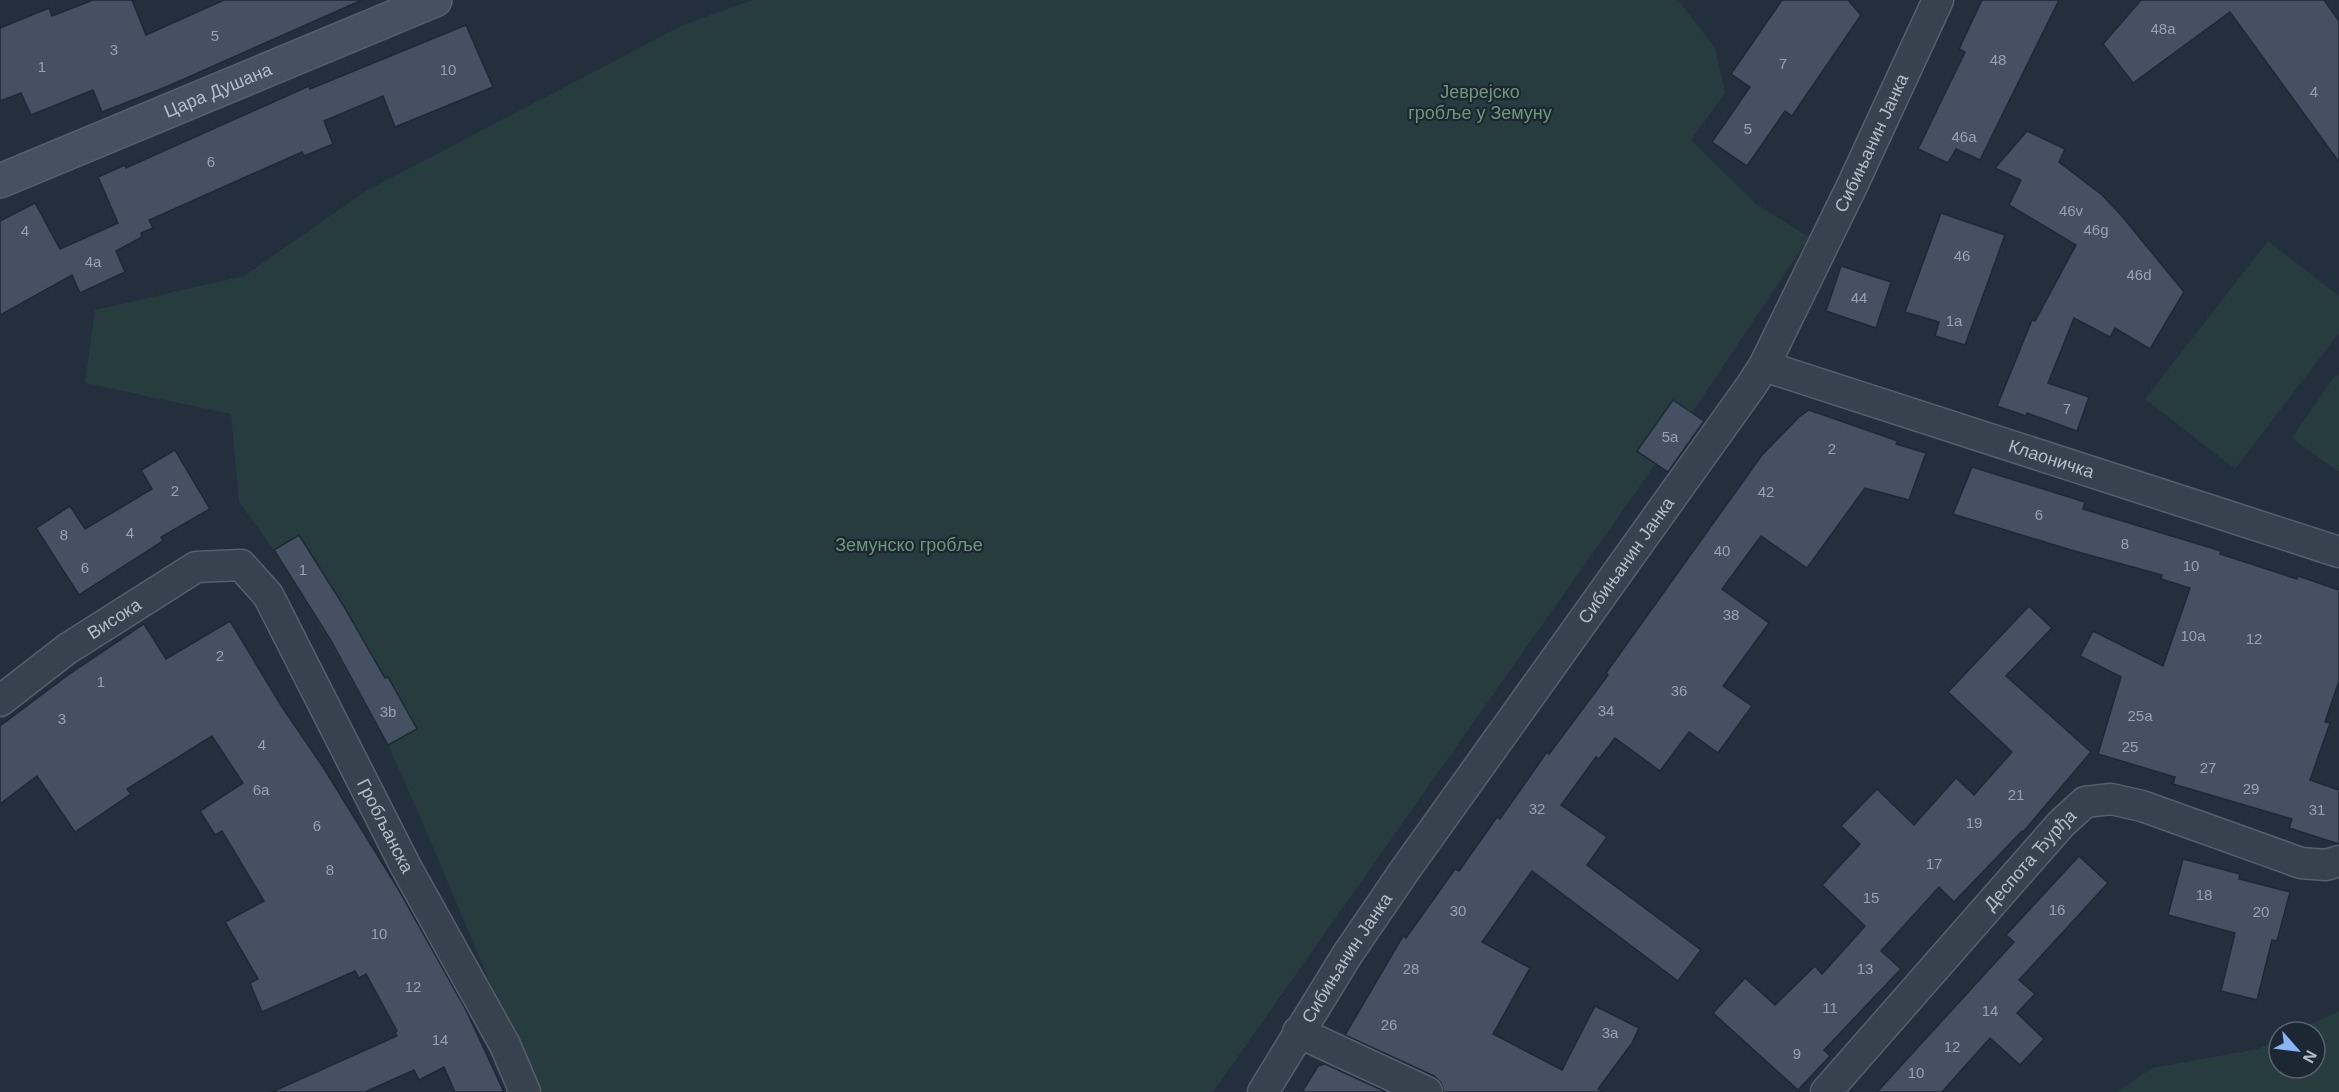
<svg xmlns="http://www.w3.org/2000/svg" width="2339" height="1092" font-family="Arial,sans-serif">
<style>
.green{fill:#263c3f}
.building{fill:#455162;stroke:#1f2835;stroke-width:1.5}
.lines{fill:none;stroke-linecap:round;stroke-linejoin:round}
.street-casing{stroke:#565f6c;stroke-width:33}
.secondary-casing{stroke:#565f6c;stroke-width:36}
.street{stroke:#38414e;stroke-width:30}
.secondary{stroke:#465061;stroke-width:33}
.labels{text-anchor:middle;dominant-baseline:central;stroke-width:4.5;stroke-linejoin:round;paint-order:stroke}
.number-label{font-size:15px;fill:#98a1af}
.street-label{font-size:18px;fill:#b4bcc9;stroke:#1d2633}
.park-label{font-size:18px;fill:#6b9a76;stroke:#1d2633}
</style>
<rect width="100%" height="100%" fill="#242f3e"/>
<g class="green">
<path d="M 753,0 L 1678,0 L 1715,48 L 1725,93 L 1691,140 L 1756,204 L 1809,237 L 1702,398 L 1213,1092 L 533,1092 L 518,1049 L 422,821 L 388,745 L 332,646 L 274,550 L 239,502 L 231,414 L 85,383 L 95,310 L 244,276 L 366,191 L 683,25 Z"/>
<path d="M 2268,241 L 2339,296 L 2339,333 L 2235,469 L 2145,399 Z"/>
<path d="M 2336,374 L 2339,376 L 2339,472 L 2292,438 Z"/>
<path d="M 2339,1011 L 2339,1092 L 2117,1092 L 2152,1068 L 2258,1049 L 2279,1039 L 2279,1068 L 2315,1068 L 2315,1032 L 2294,1032 Z"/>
</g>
<g class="building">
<path d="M 93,0 L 132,0 L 146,35 L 224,0 L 362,0 L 166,87 L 102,112 L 93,90 L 31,115 L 21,93 L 0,101 L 0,28 L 49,8 L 52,16 Z"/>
<path d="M 1782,0 L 1848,0 L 1861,15 L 1792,116 L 1785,111 L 1747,166 L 1712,142 L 1750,87 L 1731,74 Z"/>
<path d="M 1982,0 L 2059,0 L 1980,160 L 1956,149 L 1948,163 L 1918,149 L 1965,52 L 1959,49 Z"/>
<path d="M 2141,0 L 2324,0 L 2339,21 L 2339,162 L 2230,12 L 2133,83 L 2103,44 Z"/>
<path d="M 466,25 L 493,87 L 395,127 L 383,96 L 324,121 L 333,144 L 304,156 L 302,152 L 149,220 L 153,228 L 141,233 L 142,237 L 116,251 L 125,272 L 80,293 L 72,275 L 0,315 L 0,221 L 35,203 L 60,249 L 118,223 L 98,177 L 125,165 L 126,168 L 309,86 L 310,89 Z"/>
<path d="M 2027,131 L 2065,149 L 2059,162 L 2102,195 L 2121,215 L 2184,292 L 2150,349 L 2115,328 L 2110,337 L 2074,318 L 2048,383 L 2089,397 L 2077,431 L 2027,413 L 2026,416 L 1997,406 L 2032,320 L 2035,321 L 2076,245 L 2009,205 L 2021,180 L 1995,168 Z"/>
<path d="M 1941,213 L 2005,235 L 1965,345 L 1935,336 L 1939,322 L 1905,312 Z"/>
<path d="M 1841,266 L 1891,282 L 1876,328 L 1826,311 Z"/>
<path d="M 1673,400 L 1704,421 L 1668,472 L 1637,451 Z"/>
<path d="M 1809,410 L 1898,441 L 1896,444 L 1926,453 L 1909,500 L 1865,488 L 1807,568 L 1761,536 L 1722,589 L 1769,623 L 1723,686 L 1752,706 L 1718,753 L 1689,732 L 1660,771 L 1615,738 L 1599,759 L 1596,757 L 1561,805 L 1607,837 L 1587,865 L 1701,950 L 1678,981 L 1532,871 L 1482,942 L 1530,968 L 1493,1034 L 1562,1070 L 1595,1006 L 1639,1028 L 1632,1043 L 1598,1089 L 1604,1092 L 1444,1092 L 1441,1083 L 1434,1076 L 1345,1035 L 1403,936 L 1406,938 L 1455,869 L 1459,871 L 1497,817 L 1500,819 L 1547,752 L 1549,754 L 1608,675 L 1606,673 L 1762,455 L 1799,417 Z"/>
<path d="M 175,450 L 210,509 L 161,537 L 163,541 L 79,595 L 36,528 L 70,506 L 85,529 L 152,489 L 141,470 Z"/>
<path d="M 1972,467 L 2085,502 L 2083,509 L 2221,551 L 2220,554 L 2297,579 L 2298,576 L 2339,590 L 2339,681 L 2325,722 L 2330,723 L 2310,780 L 2339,790 L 2339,844 L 2289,828 L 2292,819 L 2173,784 L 2175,777 L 2098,754 L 2121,677 L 2080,656 L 2093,631 L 2163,666 L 2190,588 L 2161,579 L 2162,575 L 2071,550 L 1953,514 Z"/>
<path d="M 299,535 L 343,605 L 385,678 L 388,677 L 417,729 L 388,745 L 330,639 L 274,550 Z"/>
<path d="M 2029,606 L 2052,628 L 2006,676 L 2091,752 L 2023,832 L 2022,831 L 1954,902 L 1939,887 L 1881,951 L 1901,969 L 1824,1050 L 1830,1056 L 1798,1090 L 1713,1013 L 1745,978 L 1775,1005 L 1815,966 L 1822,974 L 1865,926 L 1822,885 L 1860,844 L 1841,826 L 1877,789 L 1914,825 L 1956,778 L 1974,795 L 2012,752 L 1948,692 Z"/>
<path d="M 230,621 L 282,707 L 323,767 L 397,887 L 466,1010 L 504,1092 L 455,1092 L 444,1067 L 419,1080 L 414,1070 L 365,1092 L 272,1092 L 397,1036 L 395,1032 L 397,1031 L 366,974 L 359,978 L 355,971 L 262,1012 L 250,983 L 258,979 L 225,922 L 264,901 L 222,831 L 215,835 L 200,811 L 243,783 L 212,736 L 127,789 L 131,794 L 75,832 L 37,776 L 0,804 L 0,726 L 68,675 L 144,624 L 166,659 Z"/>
<path d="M 2079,856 L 2108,883 L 2019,980 L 2035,994 L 2017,1013 L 2044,1039 L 2020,1065 L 1990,1038 L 1942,1092 L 1877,1092 L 2014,942 L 2006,935 Z"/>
<path d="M 2183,859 L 2240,874 L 2239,879 L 2290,892 L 2277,941 L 2272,940 L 2257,1000 L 2221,991 L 2235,933 L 2168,915 Z"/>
<path d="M 1325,1064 L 1386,1092 L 1302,1092 L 1318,1066 Z"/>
</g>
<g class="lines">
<g class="street-casing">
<g id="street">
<path id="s1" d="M 1764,366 L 2339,552"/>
<path id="s2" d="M 0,701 L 67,649 L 196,567 L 241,565 L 268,595 L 406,867 L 505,1045 L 525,1092"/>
<path d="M 1298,1032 L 1427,1092"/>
<path id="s3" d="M 1263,1092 L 1347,955 L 1405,870 L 1751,386 L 1764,366 L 1852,186 L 1938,0"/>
<path id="s4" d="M 1826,1092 L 2061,824 L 2085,802 L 2111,799 L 2142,806 L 2301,863 L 2326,865 L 2339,861"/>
</g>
</g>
<g class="secondary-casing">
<g id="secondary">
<path id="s5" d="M 0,181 L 435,0"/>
</g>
</g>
<use href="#street" class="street"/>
<use href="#secondary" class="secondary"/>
</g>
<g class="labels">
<g class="number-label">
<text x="2163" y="28">48a</text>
<text x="215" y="35">5</text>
<text x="114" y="49">3</text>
<text x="1998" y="59">48</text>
<text x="1783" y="63">7</text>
<text x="42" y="66">1</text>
<text x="448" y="69">10</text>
<text x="2314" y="91">4</text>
<text x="1748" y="128">5</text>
<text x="1964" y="136">46a</text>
<text x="211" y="161">6</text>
<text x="2071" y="210">46v</text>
<text x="2096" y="229">46g</text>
<text x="25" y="230">4</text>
<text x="1962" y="255">46</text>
<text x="93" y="261">4a</text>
<text x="2139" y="274">46d</text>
<text x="1859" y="297">44</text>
<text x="1954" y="320">1a</text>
<text x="2067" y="408">7</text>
<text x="1670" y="436">5a</text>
<text x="1832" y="448">2</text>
<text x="175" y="490">2</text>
<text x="1766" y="491">42</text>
<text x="2039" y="514">6</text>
<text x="130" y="532">4</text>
<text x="64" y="534">8</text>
<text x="2125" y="543">8</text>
<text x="1722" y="550">40</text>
<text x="2191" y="565">10</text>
<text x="85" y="567">6</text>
<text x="303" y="569">1</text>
<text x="1731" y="614">38</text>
<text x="2193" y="635">10a</text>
<text x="2254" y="638">12</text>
<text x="220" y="655">2</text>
<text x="101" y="681">1</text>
<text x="1679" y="690">36</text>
<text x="1606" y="710">34</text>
<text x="388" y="711">3b</text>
<text x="2140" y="715">25a</text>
<text x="62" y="718">3</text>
<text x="262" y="744">4</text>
<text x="2130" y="746">25</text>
<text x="2208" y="767">27</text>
<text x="2251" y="788">29</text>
<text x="261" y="789">6a</text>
<text x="2016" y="794">21</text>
<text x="1537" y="808">32</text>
<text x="2317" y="809">31</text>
<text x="1974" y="822">19</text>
<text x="317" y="825">6</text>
<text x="1934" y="863">17</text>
<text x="330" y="869">8</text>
<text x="2204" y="894">18</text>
<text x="1871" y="897">15</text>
<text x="2057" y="909">16</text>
<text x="1458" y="910">30</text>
<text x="2261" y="911">20</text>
<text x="379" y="933">10</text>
<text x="1411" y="968">28</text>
<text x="1865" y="968">13</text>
<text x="413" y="986">12</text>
<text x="1830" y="1007">11</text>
<text x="1990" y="1010">14</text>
<text x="1389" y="1024">26</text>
<text x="1610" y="1032">3a</text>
<text x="440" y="1039">14</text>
<text x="1952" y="1046">12</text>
<text x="1797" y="1053">9</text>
<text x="1916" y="1072">10</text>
</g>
<g class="street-label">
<text stroke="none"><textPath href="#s5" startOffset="236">Цара Душана</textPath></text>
<text stroke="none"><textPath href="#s3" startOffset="1130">Сибињанин Јанка</textPath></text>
<text stroke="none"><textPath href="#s1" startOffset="302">Клаоничка</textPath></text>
<text stroke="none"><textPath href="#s3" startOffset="644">Сибињанин Јанка</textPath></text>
<text stroke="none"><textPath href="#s2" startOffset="141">Висока</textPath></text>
<text stroke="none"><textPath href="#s2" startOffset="582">Гробљанска</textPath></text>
<text stroke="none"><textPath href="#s4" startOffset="309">Деспота Ђурђа</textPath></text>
<text stroke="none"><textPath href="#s3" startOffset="158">Сибињанин Јанка</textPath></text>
</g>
<g class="park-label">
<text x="1480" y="92">Јеврејско<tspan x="1480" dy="21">гробље у Земуну</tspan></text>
<text x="909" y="545">Земунско гробље</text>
</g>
</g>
<g transform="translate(2297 1050) rotate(118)"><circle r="28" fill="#1d2633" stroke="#59626f" stroke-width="1.5"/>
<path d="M0-4.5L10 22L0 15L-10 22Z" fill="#8ab4f8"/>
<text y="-9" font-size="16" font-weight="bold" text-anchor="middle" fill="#b4bcc9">N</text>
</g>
</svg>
